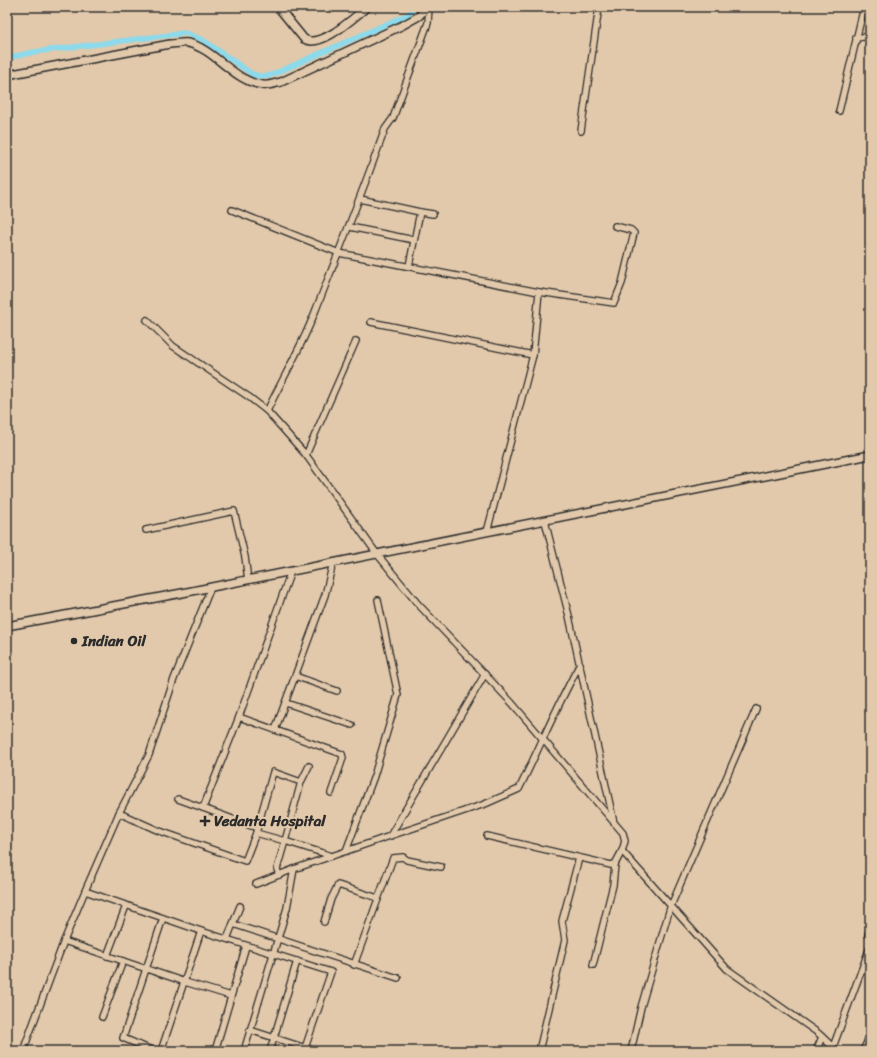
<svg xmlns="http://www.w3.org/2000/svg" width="877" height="1058" font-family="Sriracha,sans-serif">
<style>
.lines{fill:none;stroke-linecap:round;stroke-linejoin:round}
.canal{stroke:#8cdaeb;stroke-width:5.5}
.street-casing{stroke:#2b2b2b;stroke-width:8}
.secondary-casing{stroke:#2b2b2b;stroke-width:10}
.street{stroke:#e2c9ab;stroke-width:5.5}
.secondary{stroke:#e2c9ab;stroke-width:7}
.poi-dot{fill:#2b2b2b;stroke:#e2c9ab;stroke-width:1.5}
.labels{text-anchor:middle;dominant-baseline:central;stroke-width:4;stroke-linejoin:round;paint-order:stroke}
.poi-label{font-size:15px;font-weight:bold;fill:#2b2b2b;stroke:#e2c9ab;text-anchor:start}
</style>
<rect width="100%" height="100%" fill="#e2c9ab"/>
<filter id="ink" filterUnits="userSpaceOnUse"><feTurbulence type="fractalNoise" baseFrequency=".025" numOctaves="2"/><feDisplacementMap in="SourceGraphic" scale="8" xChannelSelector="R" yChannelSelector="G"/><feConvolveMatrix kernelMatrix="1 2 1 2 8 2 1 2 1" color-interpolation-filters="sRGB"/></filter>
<g filter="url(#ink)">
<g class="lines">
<path class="canal" d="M 7,58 L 34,52 L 185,33 L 203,40 L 252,74 L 259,76 L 269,76 L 407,15 L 415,7"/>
<g class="street-casing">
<g id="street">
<path d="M 856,38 L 870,36"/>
<path d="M 839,111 L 864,7"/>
<path d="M 581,131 L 599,7"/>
<path d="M 360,199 L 420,212 L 409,266"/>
<path d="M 232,210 L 339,253 L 539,292 L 614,303 L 622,283 L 634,233 L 631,230 L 615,226"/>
<path d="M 420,212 L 433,214"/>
<path d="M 350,227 L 414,240"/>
<path d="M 147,320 L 173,346 L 249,397 L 267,411 L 306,455 L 377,554 L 418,604 L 512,703 L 623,833 L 625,841 L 622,851 L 615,864 L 613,885 L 593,965"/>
<path d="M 371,322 L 533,355"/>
<path d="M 267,411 C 283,378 302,346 315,312 C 339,251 363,191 385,129 L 393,118 L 428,23 L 429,7"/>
<path d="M 306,455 L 356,341"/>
<path d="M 545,521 L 569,616 L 614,823"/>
<path d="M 146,530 L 234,511 L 245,557 L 248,580"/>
<path d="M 487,532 L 533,355 L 539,292"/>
<path d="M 485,674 L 390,836 L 485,804 L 519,789 C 540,747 557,705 580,664"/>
<path d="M 295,676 L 337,691"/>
<path d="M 286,703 L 352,725"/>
<path d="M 239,717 L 342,754 L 343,758 L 331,793"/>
<path d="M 275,730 L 325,595 L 333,563"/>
<path d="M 301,782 L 309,766"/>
<path d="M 178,799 L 203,808 L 239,717 L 291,571"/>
<path d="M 203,808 L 257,828"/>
<path d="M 119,813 L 157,830 L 245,861 L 256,833"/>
<path d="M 487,836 L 611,865 L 615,864"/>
<path d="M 346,851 L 374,776 L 398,695 L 378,600"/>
<path d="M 622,851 L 727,969 L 818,1033 L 837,1051"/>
<path d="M 294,869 L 390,836"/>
<path d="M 279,875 L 277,869 L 285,841 L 256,833 L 273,772 L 301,782 L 285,841 L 332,856"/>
<path d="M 85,891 L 201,931 L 331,972 L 304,1051"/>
<path d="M 324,922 L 331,899 L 338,885 L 378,898"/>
<path d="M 233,924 L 398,978"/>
<path d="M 870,928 L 868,934 L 870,935"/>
<path d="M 227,939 L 240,906"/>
<path d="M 64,941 L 185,982 L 231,996"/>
<path d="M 107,956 L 126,906"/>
<path d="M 354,965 L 393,858 L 403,857 L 407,860 L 441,867"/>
<path d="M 102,1017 L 123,961"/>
<path d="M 250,1030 L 315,1051"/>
<path d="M 833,1047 L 870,947"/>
<path d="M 23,1051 L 64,941 L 85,891 L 119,813 L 149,755 L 174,679 L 211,587"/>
<path d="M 154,1051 L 123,1038 L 163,918"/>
<path d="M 161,1051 L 201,931"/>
<path d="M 215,1051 L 246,946"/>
<path d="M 244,1051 L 287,908 L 294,869 L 256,884"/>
<path d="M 270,1051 L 297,961"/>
<path d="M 539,1051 L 565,940 L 562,921 L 579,858"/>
<path d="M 631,1051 L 641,1007 L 670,908 L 756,709"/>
<path d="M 816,1051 L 822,1037"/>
<path d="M 863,1051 L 870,1035"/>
</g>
</g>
<g class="secondary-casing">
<g id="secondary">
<path d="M 278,7 L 304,39 C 321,49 353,18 367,7"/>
<path d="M 7,75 L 170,44 C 176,44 183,42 188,43 C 215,49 234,82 263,85 C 269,86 276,83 281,82 L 403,25 L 419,16 L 427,7"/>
<path d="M 7,626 L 182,593 L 870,455"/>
</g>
</g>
<use href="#street" class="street"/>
<use href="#secondary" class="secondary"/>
</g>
</g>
<g class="poi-dot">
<circle cx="74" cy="641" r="4"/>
<path d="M203 815h4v4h4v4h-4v4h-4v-4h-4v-4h4z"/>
</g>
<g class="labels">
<g class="poi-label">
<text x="82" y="641">Indian Oil</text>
<text x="214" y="821">Vedanta Hospital</text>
</g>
</g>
<rect width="877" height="1058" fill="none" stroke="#e2c9ab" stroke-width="24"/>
<rect x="12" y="12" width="853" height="1034" fill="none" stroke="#2b2b2b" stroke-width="1.5" filter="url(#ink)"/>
</svg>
